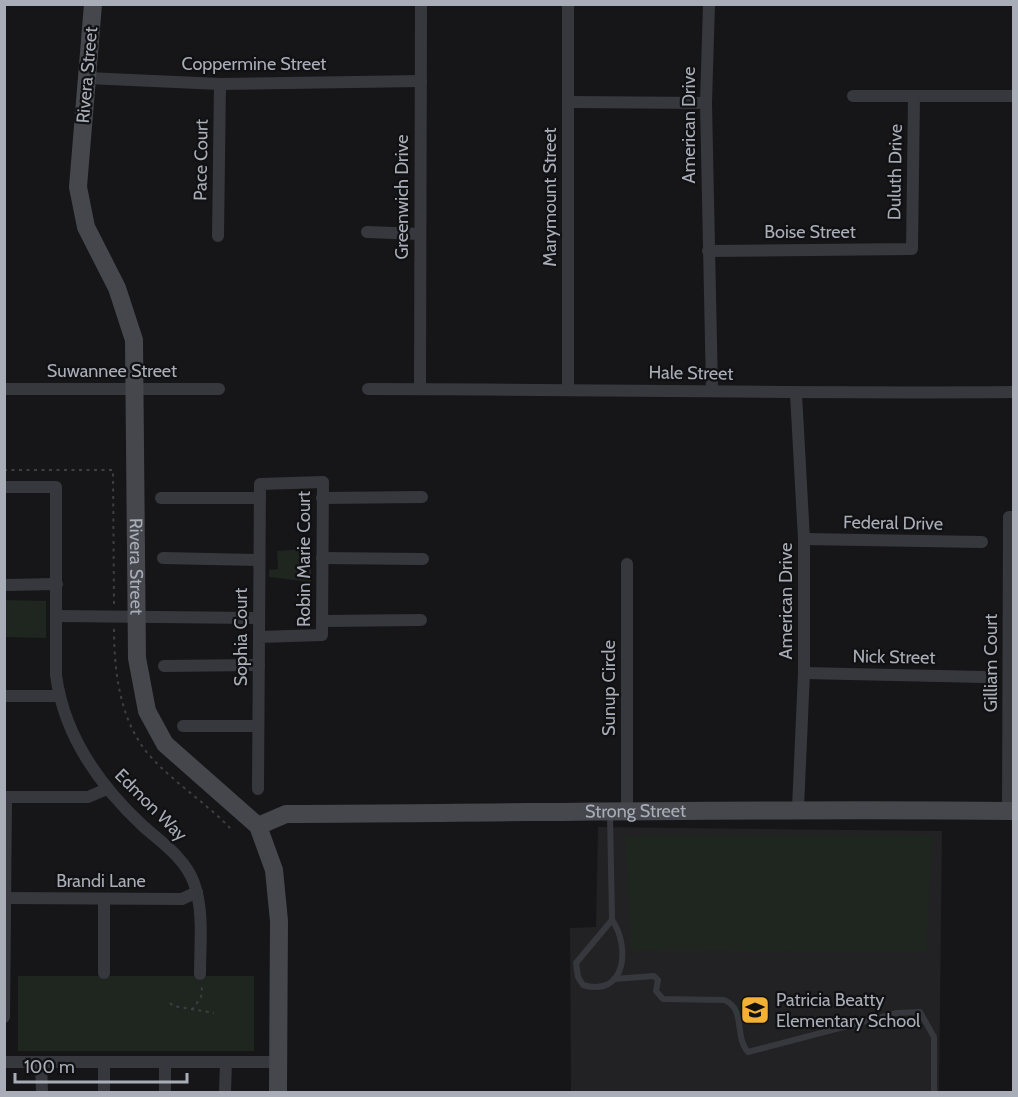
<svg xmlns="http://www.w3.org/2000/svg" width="1018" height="1097" font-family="Cabin,sans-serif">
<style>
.built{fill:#222225}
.green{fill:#1e261f}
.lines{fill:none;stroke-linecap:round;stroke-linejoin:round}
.path{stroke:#3d3f44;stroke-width:2;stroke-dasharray:3 4.5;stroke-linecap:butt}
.lane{stroke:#37383d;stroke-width:6}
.street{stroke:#37383d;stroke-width:12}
.secondary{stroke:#45474d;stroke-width:18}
.labels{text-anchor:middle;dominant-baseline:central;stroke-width:4.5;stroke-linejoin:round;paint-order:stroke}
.street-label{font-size:18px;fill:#a8adb8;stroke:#111113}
.poi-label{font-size:18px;fill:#a8adb8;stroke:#111113;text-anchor:start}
</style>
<rect width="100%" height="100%" fill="#161618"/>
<path class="built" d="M 598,827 L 942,831 L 939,1092 L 571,1092 L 570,928 L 596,927 Z"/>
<g class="green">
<path d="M 302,549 L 301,570 L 311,570 L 311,582 L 269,577 L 269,570 L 278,569 L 277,551 Z"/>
<path d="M 5,600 L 46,601 L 46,638 L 5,637 Z"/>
<path d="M 933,835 L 926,952 L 631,951 L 625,836 Z"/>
<rect x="18" y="976" width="236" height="75"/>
</g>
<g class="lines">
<g class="path">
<path d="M 4,470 L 113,470 L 114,605"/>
<path d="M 114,629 C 114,672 120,722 150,756 C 174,783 205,802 230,828"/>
<path d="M 170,1003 L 173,1006 L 214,1013"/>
<path d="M 192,1010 L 201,997 L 202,987"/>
</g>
<g class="lane">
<path d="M 610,814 L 612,920 L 576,963 L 578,977 L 583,985 C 627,998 630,945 612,920"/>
<path d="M 614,979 L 654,976 L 658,980 L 656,991 L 663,999 L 724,1000 C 746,1008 734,1037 748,1052 L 897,1013 L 920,1012 L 934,1037 L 934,1092"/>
</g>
<g class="street">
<path d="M 568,4 L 568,390"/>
<path d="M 709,4 L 706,103 L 712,390"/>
<path d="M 87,78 L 220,84 L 421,81"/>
<path d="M 853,96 L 1014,96"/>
<path d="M 568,102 L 706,103"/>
<path d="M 367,232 L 420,234"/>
<path d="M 218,236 L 220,84"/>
<path d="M 708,251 L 912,249 L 914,97"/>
<path d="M 4,389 L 219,389"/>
<path d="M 368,389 C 583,389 798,394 1014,392"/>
<path d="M 420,389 L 421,4"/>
<path d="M 796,394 L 804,539 L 804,673 L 798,808"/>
<path d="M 4,487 L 56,487 L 56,675 C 64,736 99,785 143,826 C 162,843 185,858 194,883 C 204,911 200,944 200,974"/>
<path d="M 161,498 L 260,498"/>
<path d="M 322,498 L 422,497"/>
<path d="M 804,539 L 982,542"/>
<path d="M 163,558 L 259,560"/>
<path d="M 322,558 L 423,559"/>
<path d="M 627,564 L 627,813"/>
<path d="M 4,585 L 57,584"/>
<path d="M 57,616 L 259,618"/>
<path d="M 322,621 L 421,620"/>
<path d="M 164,666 L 259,665"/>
<path d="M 804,673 L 984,677"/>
<path d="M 4,696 L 58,696"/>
<path d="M 183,726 L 258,726"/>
<path d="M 258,789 L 260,484 L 323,482 L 322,635 L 259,637"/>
<path d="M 4,797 L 88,797 L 107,789"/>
<path d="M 1008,810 L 1009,517 L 1014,517"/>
<path d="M 4,898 L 182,899 L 197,892"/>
<path d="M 104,973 L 104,899"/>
<path d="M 4,1017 L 6,797"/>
<path d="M 4,1062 L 278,1062"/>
<path d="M 41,1062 L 42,1092"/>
<path d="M 104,1092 L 104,1062"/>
<path d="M 165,1092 L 165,1062"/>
<path d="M 225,1092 L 226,1062"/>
</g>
<g class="secondary">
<path id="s1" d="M 93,4 L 78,187 L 86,227 L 117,288 L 134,340 L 137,658 L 147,711 L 165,744 L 258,826 L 274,870 L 279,921 L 278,1092"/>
<path id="s2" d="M 258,826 L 286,814 C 529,813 771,808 1014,811"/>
</g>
</g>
<defs>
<g id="school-square" transform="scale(1.5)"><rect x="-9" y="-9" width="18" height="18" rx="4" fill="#f2b134" stroke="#111113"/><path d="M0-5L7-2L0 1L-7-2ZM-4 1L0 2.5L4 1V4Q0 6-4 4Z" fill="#111"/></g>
</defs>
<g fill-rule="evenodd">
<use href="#school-square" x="755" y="1010"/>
</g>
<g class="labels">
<g class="street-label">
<text x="254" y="64">Coppermine Street</text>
<text transform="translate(87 75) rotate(-85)">Rivera Street</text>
<text transform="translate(689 125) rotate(-90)">American Drive</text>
<text transform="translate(201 160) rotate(-89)">Pace Court</text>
<text transform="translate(895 172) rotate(-89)">Duluth Drive</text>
<text transform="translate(402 197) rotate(-90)">Greenwich Drive</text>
<text transform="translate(550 197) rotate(-90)">Marymount Street</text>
<text x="810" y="232">Boise Street</text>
<text x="112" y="371">Suwannee Street</text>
<text transform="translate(691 373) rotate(1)">Hale Street</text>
<text transform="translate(893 523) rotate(1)">Federal Drive</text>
<text transform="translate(304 559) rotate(-90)">Robin Marie Court</text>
<text stroke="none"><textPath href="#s1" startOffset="574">Rivera Street</textPath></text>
<text transform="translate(786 601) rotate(-90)">American Drive</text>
<text transform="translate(241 637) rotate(-90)">Sophia Court</text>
<text transform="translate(894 657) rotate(1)">Nick Street</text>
<text transform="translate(991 663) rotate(-90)">Gilliam Court</text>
<text transform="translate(609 688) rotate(-90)">Sunup Circle</text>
<text transform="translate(151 805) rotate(45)">Edmon Way</text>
<text stroke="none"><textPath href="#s2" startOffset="380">Strong Street</textPath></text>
<text x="101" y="881">Brandi Lane</text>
</g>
<g class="poi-label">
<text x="776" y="1000">Patricia Beatty<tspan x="776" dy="21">Elementary School</tspan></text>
</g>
</g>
<rect width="1018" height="1097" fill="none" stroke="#a8adb8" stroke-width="12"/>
<path d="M15 1073v9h172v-9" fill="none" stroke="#a8adb8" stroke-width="3"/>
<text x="24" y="1073" font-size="18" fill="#a8adb8" stroke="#111113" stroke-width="4.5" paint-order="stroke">100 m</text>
</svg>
